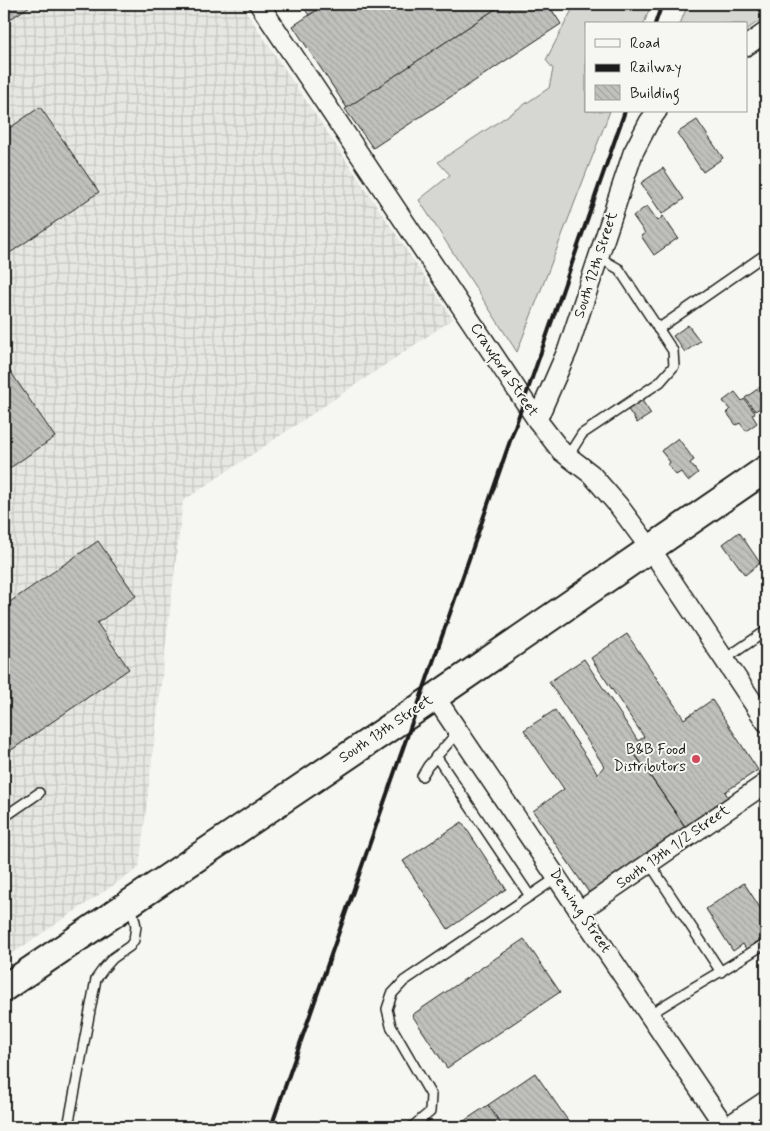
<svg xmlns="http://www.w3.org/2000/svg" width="770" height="1131" font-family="Mynerve,sans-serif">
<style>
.industrial{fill:url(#industrial-grid)}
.grass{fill:#d6d6d2;stroke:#797977}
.building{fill:url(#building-back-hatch);stroke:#1c1c1c}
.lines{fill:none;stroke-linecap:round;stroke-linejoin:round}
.lane-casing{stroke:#1c1c1c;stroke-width:12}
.street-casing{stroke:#1c1c1c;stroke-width:22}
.secondary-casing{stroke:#1c1c1c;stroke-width:30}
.lane{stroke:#f6f6f2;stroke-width:9}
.street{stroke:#f6f6f2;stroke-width:19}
.secondary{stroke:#f6f6f2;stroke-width:26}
.rail{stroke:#1c1c1c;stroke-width:4}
.poi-dot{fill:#d1495b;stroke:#f6f6f2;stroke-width:2}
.labels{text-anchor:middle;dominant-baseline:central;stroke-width:4;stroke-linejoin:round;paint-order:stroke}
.street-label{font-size:15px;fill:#1c1c1c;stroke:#f6f6f2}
.poi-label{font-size:15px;fill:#1c1c1c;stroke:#f6f6f2;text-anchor:end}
</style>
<defs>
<pattern id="industrial-grid" width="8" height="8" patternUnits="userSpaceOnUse" patternTransform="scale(1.25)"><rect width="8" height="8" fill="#e6e6e2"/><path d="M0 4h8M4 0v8" fill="none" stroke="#c5c5c1"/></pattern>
<pattern id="building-back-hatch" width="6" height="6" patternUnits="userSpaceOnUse" patternTransform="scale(1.25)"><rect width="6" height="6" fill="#c0c0bd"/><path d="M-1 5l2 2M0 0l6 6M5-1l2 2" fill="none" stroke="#a4a4a2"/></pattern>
</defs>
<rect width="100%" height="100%" fill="#f6f6f2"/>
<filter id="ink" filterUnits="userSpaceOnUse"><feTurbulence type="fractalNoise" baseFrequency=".02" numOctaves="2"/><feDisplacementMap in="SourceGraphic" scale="10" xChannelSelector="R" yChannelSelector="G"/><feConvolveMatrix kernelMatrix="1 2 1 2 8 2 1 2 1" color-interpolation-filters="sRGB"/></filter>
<g filter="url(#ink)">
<path class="industrial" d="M 4,4 L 241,4 L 453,319 L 183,501 L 139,868 L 4,959 Z"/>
<g class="grass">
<path d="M 575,4 L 651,4 L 644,24 L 586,24 L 586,111 L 610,111 L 517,352 L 419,200 L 450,175 L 438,162 L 549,88 L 553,69 L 546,60 Z"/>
<path d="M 688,4 L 766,4 L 766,16 L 746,30 L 746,24 L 680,24 Z"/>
</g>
<g class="building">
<path d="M 4,4 L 33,4 L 4,23 Z"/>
<path d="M 301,4 L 326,4 L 309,15 Z"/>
<path d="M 326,4 L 503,4 L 347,108 L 293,26 Z"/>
<path d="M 503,4 L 548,4 L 561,24 L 373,148 L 345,109 Z"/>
<path d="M 40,107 L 99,192 L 4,257 L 4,132 Z"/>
<path d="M 697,120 L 723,158 L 703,172 L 677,133 Z"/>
<path d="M 663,168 L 684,199 L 662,214 L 641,183 Z"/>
<path d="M 647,206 L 658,221 L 663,216 L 678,238 L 654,255 L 641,236 L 645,233 L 633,216 Z"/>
<path d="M 688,325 L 700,341 L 685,352 L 673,336 Z"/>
<path d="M 8,368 L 55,437 L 4,472 L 4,370 Z"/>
<path d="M 766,383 L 766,418 L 760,408 L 755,411 L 745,398 Z"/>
<path d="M 735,392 L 742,401 L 744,399 L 755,413 L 752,415 L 757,423 L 746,431 L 740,423 L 736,425 L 727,413 L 730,410 L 723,401 Z"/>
<path d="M 641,399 L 651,414 L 637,423 L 627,408 Z"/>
<path d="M 678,438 L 694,460 L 690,463 L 698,473 L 688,481 L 681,472 L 676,475 L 668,465 L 670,462 L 661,451 Z"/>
<path d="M 739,532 L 760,563 L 745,575 L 723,544 Z"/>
<path d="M 98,541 L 136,596 L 97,623 L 129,669 L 4,755 L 4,606 Z"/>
<path d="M 627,634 L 684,719 L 712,700 L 758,770 L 725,792 L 730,800 L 687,829 L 634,753 L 688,831 L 592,897 L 533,811 L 564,789 L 524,730 L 555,710 L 598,774 L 604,766 L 549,682 L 584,659 L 638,741 L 644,737 L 591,658 Z"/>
<path d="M 462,822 L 506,889 L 448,929 L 403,861 Z"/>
<path d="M 744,883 L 766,917 L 766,929 L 760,933 L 763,938 L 746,949 L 743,944 L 733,951 L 706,909 Z"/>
<path d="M 524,939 L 560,992 L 447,1068 L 412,1015 Z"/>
<path d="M 535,1073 L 571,1125 L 567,1127 L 503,1127 L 488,1105 Z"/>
<path d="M 488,1105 L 503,1127 L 455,1127 Z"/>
</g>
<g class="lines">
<g class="lane-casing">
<g id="lane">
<path d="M 658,329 L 766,254"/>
<path d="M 568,456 L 582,434 L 660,382 L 674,366 L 673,351 L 619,269 L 598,257"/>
<path d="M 725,659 L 766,631"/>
<path d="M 436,756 L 530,896"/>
<path d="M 422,776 L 428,766 L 458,732"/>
<path d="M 4,817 L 39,793"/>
<path d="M 650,864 L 721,972"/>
<path d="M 649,1015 C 688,990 728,968 766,943"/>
<path d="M 68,1127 L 96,979 L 104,968 L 113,958 L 130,946 L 134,940 L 136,926 L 131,905"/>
<path d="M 412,1127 L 430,1112 L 431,1095 L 391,1026 L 387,1009 L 392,994 L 404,981 L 558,877"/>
</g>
</g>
<g class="street-casing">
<g id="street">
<path d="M 259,4 L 537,420 L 561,451 L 591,474 L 618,505 L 650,548 L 766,722"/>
<path d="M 746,46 L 766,32"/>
<path d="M 537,420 L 568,349 L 633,153 L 649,122 L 657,111"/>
<path d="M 435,697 L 725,1127"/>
<path d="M 580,911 L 766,783"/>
<path d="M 727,1127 L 766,1101"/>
</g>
</g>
<g class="secondary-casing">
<path id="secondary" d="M 4,988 L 435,697 L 766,469"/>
</g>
<use href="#lane" class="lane"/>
<use href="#street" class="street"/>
<use href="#secondary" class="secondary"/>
<g class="rail">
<path d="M 655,24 L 662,4"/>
<path d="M 271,1127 L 625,111"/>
</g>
</g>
</g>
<circle class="poi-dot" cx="696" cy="759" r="5"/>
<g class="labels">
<g class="street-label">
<text transform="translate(596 265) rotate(-72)">South 12th Street</text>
<text transform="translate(504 370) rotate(56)">Crawford Street</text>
<text transform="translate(386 729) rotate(-34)">South 13th Street</text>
<text transform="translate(673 847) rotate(-35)">South 13th 1/2 Street</text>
<text transform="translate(580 911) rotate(56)">Deming Street</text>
</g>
<g class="poi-label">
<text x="686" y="750">B&amp;B Food<tspan x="686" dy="17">Distributors</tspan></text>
</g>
</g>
<rect width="770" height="1131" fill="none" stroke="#f6f6f2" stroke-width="20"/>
<rect x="10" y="10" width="750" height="1111" fill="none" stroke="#1c1c1c" stroke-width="2" filter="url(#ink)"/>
<rect x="585" y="22" width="162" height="90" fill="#f6f6f2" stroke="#9f9f9c"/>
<rect x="595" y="39" width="25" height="8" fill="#f6f6f2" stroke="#9f9f9c"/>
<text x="630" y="48" font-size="15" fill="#1c1c1c">Road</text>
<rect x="595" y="64" width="25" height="8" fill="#1c1c1c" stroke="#9f9f9c"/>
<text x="630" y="72" font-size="15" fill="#1c1c1c">Railway</text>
<rect x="595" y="85" width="25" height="15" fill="url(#building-back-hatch)" stroke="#9f9f9c"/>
<text x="630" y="98" font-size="15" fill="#1c1c1c">Building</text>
</svg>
